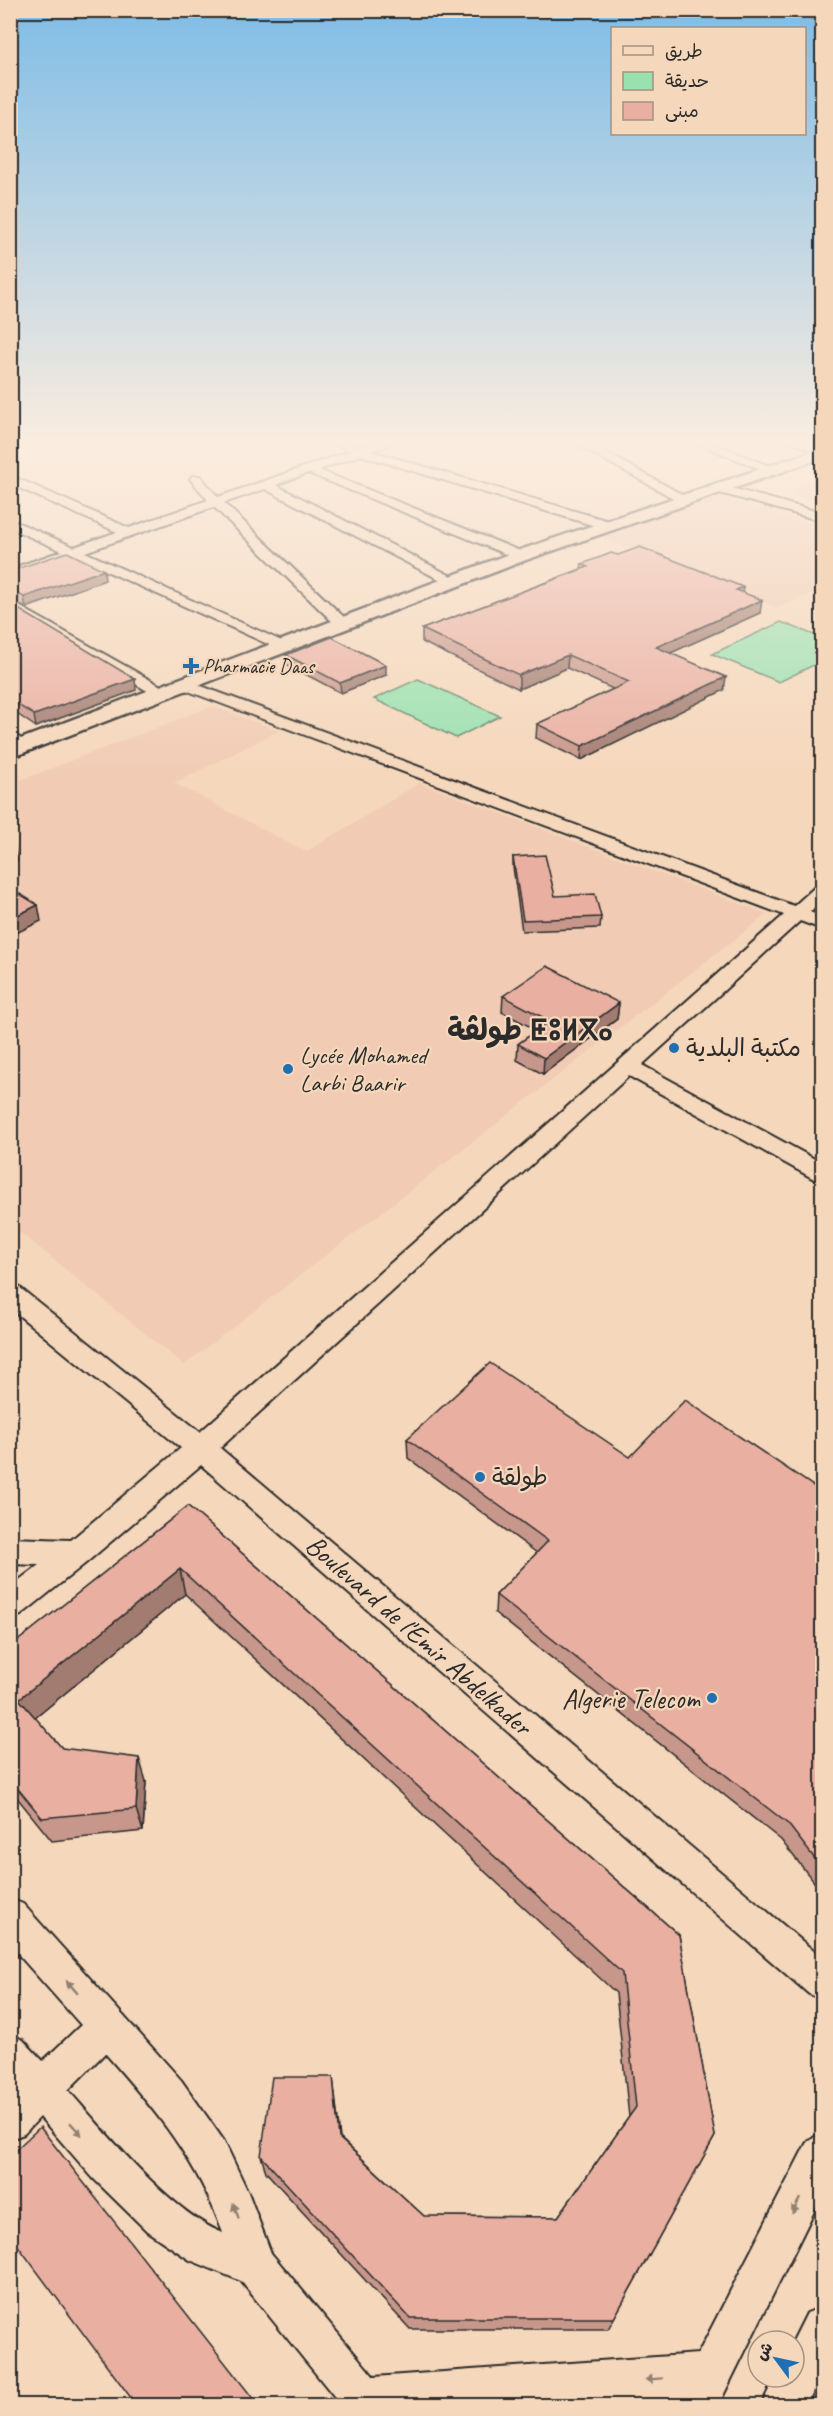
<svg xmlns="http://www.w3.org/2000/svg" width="833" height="2416" font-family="Caveat,'Playpen Sans Arabic','Noto Sans Tifinagh',sans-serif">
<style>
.built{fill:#f1cbb4}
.green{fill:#99e1af;stroke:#62866d;stroke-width:1.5}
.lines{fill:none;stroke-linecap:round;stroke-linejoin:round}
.street-casing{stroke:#2b2b2b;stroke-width:4}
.secondary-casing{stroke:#2b2b2b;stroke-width:5}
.street{fill:#f5d7bb;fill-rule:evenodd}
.secondary{fill:#f5d7bb;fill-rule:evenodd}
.wall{fill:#c8978b;stroke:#2b2b2b;stroke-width:1.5}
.shaded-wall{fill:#a37b71;stroke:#2b2b2b;stroke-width:1.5}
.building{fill:#e9b0a2;stroke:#2b2b2b;stroke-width:1.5}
.oneway{fill:#908173}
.poi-dot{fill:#1f6fb2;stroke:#f5d7bb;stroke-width:2}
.labels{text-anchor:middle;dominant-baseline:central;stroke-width:4.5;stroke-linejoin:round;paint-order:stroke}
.far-poi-label{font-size:20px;fill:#2b2b2b;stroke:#f5d7bb;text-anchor:start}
.poi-label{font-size:24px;fill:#2b2b2b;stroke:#f5d7bb;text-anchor:start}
.near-street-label{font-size:28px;fill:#2b2b2b;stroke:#f5d7bb}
.near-poi-label{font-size:28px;fill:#2b2b2b;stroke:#f5d7bb;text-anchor:end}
.district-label{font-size:30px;font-weight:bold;fill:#2b2b2b;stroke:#f5d7bb}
</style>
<rect width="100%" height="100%" fill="#f5d7bb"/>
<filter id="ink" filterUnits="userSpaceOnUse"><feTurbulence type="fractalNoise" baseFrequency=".0167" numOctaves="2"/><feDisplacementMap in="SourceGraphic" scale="12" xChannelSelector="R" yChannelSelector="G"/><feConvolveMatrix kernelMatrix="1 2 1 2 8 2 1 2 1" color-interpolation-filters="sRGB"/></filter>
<g filter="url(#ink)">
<g class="built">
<path d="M 822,474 L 822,502 L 786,493 Z"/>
<path d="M 715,496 L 822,527 L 822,590 L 778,608 L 596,535 Z"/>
<path d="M 212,706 L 279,731 L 174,783 L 306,852 L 420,783 L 767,914 L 184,1365 L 11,1225 L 11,784 Z"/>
</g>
<g class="green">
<path d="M 781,622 L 822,638 L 822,661 L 779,682 L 712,654 Z"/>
<path d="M 418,679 L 500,716 L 456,738 L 374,699 Z"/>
</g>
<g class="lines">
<g class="street-casing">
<g id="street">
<path d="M 327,440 L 342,440 L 360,447 L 382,440 L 398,440 L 396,442 L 371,451 L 612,522 L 613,525 L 612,528 L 602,528 L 360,455 L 319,470 L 525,553 L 527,556 L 525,559 L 520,560 L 308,473 L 276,485 L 457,579 L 459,582 L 457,585 L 452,586 L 265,489 L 224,503 L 347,620 L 349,623 L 347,626 L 337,626 L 214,507 L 85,552 L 286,643 L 288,646 L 281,650 L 73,556 L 10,578 L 10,569 L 62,551 L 10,528 L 10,519 L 74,547 L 117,532 L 10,484 L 10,475 L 129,528 L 208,500 L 190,479 L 192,476 L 200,476 L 218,497 L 350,451 Z"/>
<path d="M 569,440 L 583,440 L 692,500 L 690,503 L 682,503 Z"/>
<path d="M 689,440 L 705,440 L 782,471 L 776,475 L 772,474 Z"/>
<path d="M 787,440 L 803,440 L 822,447 L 822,454 Z"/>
<path d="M 10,441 L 16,442 L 18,444 L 10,448 Z"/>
<path d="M 720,485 L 822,513 L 822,521 L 716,492 L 716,486 Z"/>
<path d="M 10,601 L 168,690 L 170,693 L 168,696 L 156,696 L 10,611 Z"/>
<path d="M 185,680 L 794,906 L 815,887 L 822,885 L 822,901 L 810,912 L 822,917 L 822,929 L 800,921 L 642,1065 L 822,1163 L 822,1181 L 814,1179 L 629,1076 L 220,1448 L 822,1958 L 822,1999 L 809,1994 L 201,1465 L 87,1562 L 21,1615 L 10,1619 L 10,1587 L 39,1565 L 10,1564 L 10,1538 L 71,1540 L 181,1448 L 10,1308 L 10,1285 L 19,1287 L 200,1432 L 784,915 L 180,688 L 177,685 Z"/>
<path d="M 10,733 L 16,735 L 29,746 L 27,749 L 21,751 L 10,746 Z"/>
<path d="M 10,1899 L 23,1904 L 181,2080 L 224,2141 L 248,2192 L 271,2253 L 374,2377 L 698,2354 L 808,2140 L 822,2134 L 822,2195 L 718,2406 L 673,2406 L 676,2399 L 583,2406 L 342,2406 L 241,2281 L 190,2260 L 147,2231 L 93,2178 L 40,2117 L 24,2134 L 10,2139 L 10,2092 L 15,2088 L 10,2082 L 10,2034 L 23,2040 L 43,2061 L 81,2025 L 10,1945 ZM 105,2053 C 155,2110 198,2160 223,2233 C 170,2212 106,2133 68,2090 Z"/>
<path d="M 822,2307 L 822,2372 L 806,2406 L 761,2406 L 775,2377 L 794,2377 L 793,2341 L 807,2313 Z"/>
</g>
</g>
<g class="secondary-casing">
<path id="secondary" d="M 822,448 L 822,458 L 526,560 L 10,758 L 10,743 L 514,552 Z"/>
</g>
<use href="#street" class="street"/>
<use href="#secondary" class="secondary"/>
</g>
<g class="wall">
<path d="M 618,555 L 743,587 L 742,592 L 760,613 L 670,653 L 724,690 L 581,760 L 536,738 L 537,724 L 613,689 L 567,668 L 519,689 L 422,642 L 422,629 L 581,569 L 582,564 Z"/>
<path d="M 10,571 L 105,580 L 26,608 L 10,599 Z"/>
<path d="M 10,604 L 136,690 L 36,727 L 10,709 Z"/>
<path d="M 286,655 L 386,675 L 341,693 L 286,664 Z"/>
<path d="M 513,857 L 555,896 L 601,917 L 600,928 L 522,931 L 513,867 Z"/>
<path d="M 503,996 L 619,1003 L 617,1019 L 543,1074 L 517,1060 L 518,1044 L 537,1030 L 502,1012 Z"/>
<path d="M 407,1439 L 630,1457 L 822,1492 L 822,1891 L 818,1887 L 781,1840 L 495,1613 L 496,1595 L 537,1553 L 408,1458 Z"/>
<path d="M 188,1506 L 679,1935 L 715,2136 L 608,2329 L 410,2329 L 266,2172 L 261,2156 L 333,2077 L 340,2138 L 424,2216 L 558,2217 L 629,2117 L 616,1993 L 185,1594 L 35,1718 L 62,1748 L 146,1781 L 143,1831 L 52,1841 L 10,1789 L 10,1647 Z"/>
</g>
<g class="shaded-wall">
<path d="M 104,570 L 105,580 L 26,608 L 24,597 Z"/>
<path d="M 743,587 L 741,600 L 736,590 Z"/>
<path d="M 762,600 L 760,613 L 655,660 L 656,647 Z"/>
<path d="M 568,655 L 567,668 L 519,689 L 519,675 Z"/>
<path d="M 386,665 L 386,675 L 341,693 L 340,683 Z"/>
<path d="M 726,677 L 724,690 L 581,760 L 582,746 Z"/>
<path d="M 135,679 L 136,690 L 36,727 L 34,715 Z"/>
<path d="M 14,845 L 17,861 L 10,864 L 10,847 Z"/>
<path d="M 38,905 L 41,921 L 10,936 L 10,919 Z"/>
<path d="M 619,1003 L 617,1019 L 543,1074 L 544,1058 Z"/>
<path d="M 180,1569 L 185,1594 L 29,1723 L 19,1699 Z"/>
<path d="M 139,1758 L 146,1781 L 143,1831 L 136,1809 Z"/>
</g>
<g class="building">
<path d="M 640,547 L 743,587 L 736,590 L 762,600 L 656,647 L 726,677 L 582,746 L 537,724 L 629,682 L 568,655 L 519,675 L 422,629 L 588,567 L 582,564 L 611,553 L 618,555 Z"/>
<path d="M 67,552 L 104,570 L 24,597 L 10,590 L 10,571 Z"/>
<path d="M 10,604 L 135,679 L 34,715 L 10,700 Z"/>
<path d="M 332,637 L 386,665 L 340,683 L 286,655 Z"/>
<path d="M 545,855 L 555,896 L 595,894 L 601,917 L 523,920 L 513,857 Z"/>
<path d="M 10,888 L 38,905 L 10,919 Z"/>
<path d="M 547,966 L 619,1003 L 544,1058 L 518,1044 L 550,1021 L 503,996 Z"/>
<path d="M 490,1363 L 630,1457 L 685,1400 L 822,1492 L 822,1868 L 788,1824 L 496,1595 L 548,1541 L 407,1439 Z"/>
<path d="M 188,1506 L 679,1935 L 715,2136 L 614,2318 L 410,2318 L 261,2156 L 272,2077 L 333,2077 L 339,2138 L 424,2216 L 558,2217 L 636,2107 L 622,1973 L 180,1569 L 19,1699 L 62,1748 L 139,1758 L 136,1809 L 42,1818 L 10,1779 L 10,1647 Z"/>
<path d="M 40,2127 L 259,2406 L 137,2406 L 10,2235 L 10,2155 Z"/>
</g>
<defs><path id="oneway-solid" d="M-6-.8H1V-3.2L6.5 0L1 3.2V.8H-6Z" transform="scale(1.5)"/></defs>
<g class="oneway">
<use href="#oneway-solid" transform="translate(72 1987) rotate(-131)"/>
<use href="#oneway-solid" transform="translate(76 2129) rotate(48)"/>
<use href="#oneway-solid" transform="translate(796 2206) rotate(117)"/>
<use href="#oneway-solid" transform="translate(236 2211) rotate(-110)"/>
<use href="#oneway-solid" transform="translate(654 2379) rotate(176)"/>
</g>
</g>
<linearGradient id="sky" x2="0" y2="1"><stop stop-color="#7fbce6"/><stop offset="0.57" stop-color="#faede0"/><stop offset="1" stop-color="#faede0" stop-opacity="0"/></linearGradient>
<rect width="833" height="778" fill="url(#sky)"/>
<g class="poi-dot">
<path d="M188 657h6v6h6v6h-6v6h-6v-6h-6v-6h6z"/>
<circle cx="674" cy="1048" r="6"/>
<circle cx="288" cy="1069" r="6"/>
<circle cx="480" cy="1477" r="6"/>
<circle cx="712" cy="1698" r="6"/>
</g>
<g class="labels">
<g class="far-poi-label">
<text x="203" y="666">Pharmacie Daas</text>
</g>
<g class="poi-label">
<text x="686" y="1048">مكتبة البلدية</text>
<text x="300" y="1055">Lycée Mohamed<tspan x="300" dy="28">Larbi Baarir</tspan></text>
<text x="492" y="1477">طولقة</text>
</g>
<g class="near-street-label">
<text transform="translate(419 1635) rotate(41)">Boulevard de l'Emir Abdelkader</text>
</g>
<g class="near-poi-label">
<text x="700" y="1698">Algerie Telecom</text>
</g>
<g class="district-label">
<text x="530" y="1030">طولڤة ⵟⵓⵍⴳⴰ</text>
</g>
</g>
<rect width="833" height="2416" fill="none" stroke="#f5d7bb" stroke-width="36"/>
<rect x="18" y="18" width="797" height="2380" fill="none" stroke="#2b2b2b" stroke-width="2" filter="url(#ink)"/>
<rect x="611" y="27" width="195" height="108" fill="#f5d7bb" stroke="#a49281" stroke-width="1.5"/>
<rect x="623" y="46" width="30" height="9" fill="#f5d7bb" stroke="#a49281" stroke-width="1.5"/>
<text x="665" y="57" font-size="18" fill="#2b2b2b">طريق</text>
<rect x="623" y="72" width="30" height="18" fill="#99e1af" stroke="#a49281" stroke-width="1.5"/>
<text x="665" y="87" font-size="18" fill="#2b2b2b">حديقة</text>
<rect x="623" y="102" width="30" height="18" fill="#e9b0a2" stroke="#a49281" stroke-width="1.5"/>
<text x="665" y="117" font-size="18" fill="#2b2b2b">مبنى</text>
<g transform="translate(776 2359) rotate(303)"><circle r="28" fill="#f5d7bb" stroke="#a49281" stroke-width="1.5"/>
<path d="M0-4.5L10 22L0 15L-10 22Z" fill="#1f6fb2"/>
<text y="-9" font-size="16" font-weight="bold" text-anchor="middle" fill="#2b2b2b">ش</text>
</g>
</svg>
